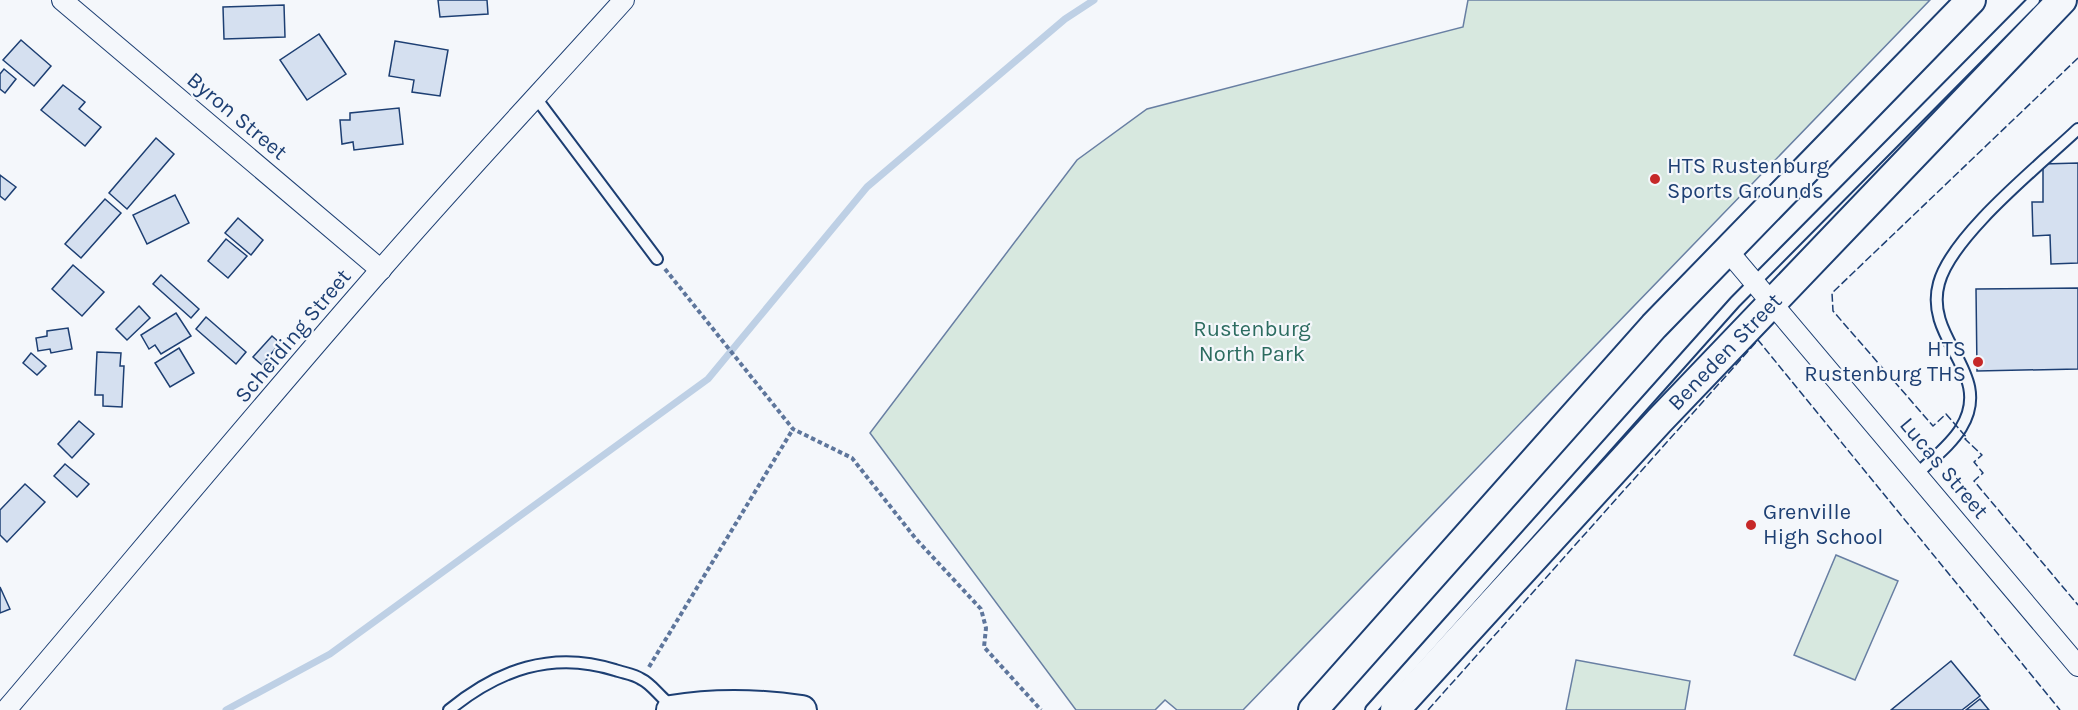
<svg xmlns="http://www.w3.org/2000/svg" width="2078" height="710" font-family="Karla,sans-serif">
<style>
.green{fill:#d7e8df;stroke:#687fa3;stroke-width:1.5}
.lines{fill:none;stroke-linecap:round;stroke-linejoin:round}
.stream{stroke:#bed0e5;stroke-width:7}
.building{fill:#d5e0f0;stroke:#1d3f73;stroke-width:1.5}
.lane-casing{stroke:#1d3f73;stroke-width:14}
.street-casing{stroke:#1d3f73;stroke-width:22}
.secondary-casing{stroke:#1d3f73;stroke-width:32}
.path{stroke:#5e769c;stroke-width:4;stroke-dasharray:4.5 3;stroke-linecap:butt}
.lane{stroke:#f4f7fb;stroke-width:10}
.street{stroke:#f4f7fb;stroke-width:20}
.secondary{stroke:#f4f7fb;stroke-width:28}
.fence{stroke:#1d3f73;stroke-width:1.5;stroke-dasharray:8 3;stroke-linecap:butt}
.poi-dot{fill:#c62828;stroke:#f4f7fb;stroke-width:2}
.labels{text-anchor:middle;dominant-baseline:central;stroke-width:4.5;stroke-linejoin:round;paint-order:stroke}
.street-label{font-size:22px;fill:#1d3f73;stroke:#f4f7fb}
.poi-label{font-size:22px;fill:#1d3f73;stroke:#f4f7fb;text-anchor:start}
.park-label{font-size:22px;fill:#2c6c60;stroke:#f4f7fb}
</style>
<rect width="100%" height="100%" fill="#f4f7fb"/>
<g class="green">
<path d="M 1468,0 L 1930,0 L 1243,710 L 1177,710 L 1165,700 L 1155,710 L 1076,710 L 870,433 L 1077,160 L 1147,109 L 1463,27 Z"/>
<path d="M 1836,555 L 1898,581 L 1855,680 L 1794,655 Z"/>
<path d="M 1576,660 L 1690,681 L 1685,710 L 1566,710 Z"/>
</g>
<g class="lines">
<path class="stream" d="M 226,710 L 330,654 L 708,379 L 867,187 L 1065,19 L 1094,0"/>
</g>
<g class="building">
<path d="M 438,0 L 487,0 L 488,14 L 440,17 Z"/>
<path d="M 284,5 L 285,37 L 224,39 L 223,7 Z"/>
<path d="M 319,34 L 346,74 L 307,100 L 280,60 Z"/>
<path d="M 21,40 L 51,66 L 34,86 L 3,60 Z"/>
<path d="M 395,41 L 448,50 L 440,96 L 412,92 L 414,80 L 389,76 Z"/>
<path d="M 4,69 L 16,79 L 5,93 L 0,89 L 0,74 Z"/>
<path d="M 63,85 L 85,102 L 79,109 L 101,127 L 85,146 L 41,110 Z"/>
<path d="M 399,108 L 403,144 L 354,150 L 353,142 L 342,144 L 340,120 L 350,120 L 350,113 Z"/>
<path d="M 156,138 L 174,154 L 127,209 L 109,193 Z"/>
<path d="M 2078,163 L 2078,263 L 2051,264 L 2050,235 L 2033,236 L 2032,202 L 2043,202 L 2043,164 Z"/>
<path d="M 0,175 L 16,187 L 5,200 L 0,196 Z"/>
<path d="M 175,195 L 189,223 L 147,244 L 133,215 Z"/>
<path d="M 105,199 L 121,213 L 81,258 L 65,244 Z"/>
<path d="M 238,218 L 263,240 L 251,255 L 225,233 Z"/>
<path d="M 226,239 L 247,256 L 228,278 L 208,261 Z"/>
<path d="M 73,265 L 104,292 L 82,316 L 52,289 Z"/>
<path d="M 161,275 L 199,309 L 191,318 L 153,284 Z"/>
<path d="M 2078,288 L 2078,369 L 1977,371 L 1976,289 Z"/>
<path d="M 139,306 L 150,318 L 127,340 L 116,329 Z"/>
<path d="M 176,313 L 191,336 L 161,354 L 155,345 L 149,349 L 141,335 Z"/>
<path d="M 206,317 L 246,352 L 236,364 L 196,329 Z"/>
<path d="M 68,328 L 72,349 L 51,353 L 50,349 L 38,351 L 36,338 L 47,336 L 47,331 Z"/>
<path d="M 272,336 L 280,343 L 262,365 L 253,357 Z"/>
<path d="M 179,348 L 194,373 L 170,387 L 155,363 Z"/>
<path d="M 97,352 L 121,353 L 120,366 L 124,366 L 122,407 L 103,406 L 103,395 L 95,395 Z"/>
<path d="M 31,353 L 46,366 L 37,375 L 23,363 Z"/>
<path d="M 79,421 L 94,434 L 72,458 L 58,444 Z"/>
<path d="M 65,464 L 89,484 L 77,497 L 54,476 Z"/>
<path d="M 25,484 L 45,502 L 7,542 L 0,535 L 0,510 Z"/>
<path d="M 0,587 L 10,609 L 0,613 Z"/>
<path d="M 1951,661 L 1980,696 L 1962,710 L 1891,710 Z"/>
<path d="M 1980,699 L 1989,710 L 1966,710 Z"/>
</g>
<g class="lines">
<g class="lane-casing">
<g id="lane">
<path d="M 536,98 L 657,259"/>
<path d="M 1917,474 C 1931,460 1951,445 1961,428 C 1995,373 1923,340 1939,283 C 1952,235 2040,165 2078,129"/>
<path d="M 449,710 C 498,670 552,650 615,670 C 623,673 634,674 641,679 C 650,683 658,694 665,700"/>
<path d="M 1371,710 L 1735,302 L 2034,0"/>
</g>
</g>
<g class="street-casing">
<g id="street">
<path d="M 62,0 L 381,270"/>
<path d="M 1727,250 L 2078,666"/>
<path d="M 6,710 C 132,562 255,413 383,267 C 462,176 544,89 624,0"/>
</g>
</g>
<g class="secondary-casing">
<g id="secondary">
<path d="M 671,710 C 713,703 760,704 802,710"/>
<path d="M 1313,710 L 1654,326 L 1971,0"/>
<path d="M 1395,710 L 1659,421 L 2062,0"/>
</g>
</g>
<g class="path">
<path d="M 665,269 L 793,429 L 852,458 L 916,539 L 981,609 L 986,628 L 984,647 L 1041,710"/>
<path d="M 649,667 L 793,429"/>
</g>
<use href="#lane" class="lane"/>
<use href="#street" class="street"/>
<use href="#secondary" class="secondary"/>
<g class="fence">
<path d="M 2078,58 L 1832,293 L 1833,311 L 1933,426 L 1946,414 L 1967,438 L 1965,439 L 1982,455 L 1974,462 L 1983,473 L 1974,481 L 2078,605"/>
<path d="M 1428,710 L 1758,340 L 2060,710"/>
</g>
</g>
<g class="poi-dot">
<circle cx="1655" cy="179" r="6"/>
<circle cx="1978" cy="362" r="6"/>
<circle cx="1751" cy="525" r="6"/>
</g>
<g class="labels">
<g class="street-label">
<text transform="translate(237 116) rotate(40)">Byron Street</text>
<text transform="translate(293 336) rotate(-50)">Scheiding Street</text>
<text transform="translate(1725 352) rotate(-46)">Beneden Street</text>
<text transform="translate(1944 468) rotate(50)">Lucas Street</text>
</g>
<g class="poi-label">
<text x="1667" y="166">HTS Rustenburg<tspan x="1667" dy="25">Sports Grounds</tspan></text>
<text x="1966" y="349" text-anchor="end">HTS<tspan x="1966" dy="25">Rustenburg THS</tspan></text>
<text x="1763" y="512">Grenville<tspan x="1763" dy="25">High School</tspan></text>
</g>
<g class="park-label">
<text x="1252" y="329">Rustenburg<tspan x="1252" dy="25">North Park</tspan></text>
</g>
</g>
</svg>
